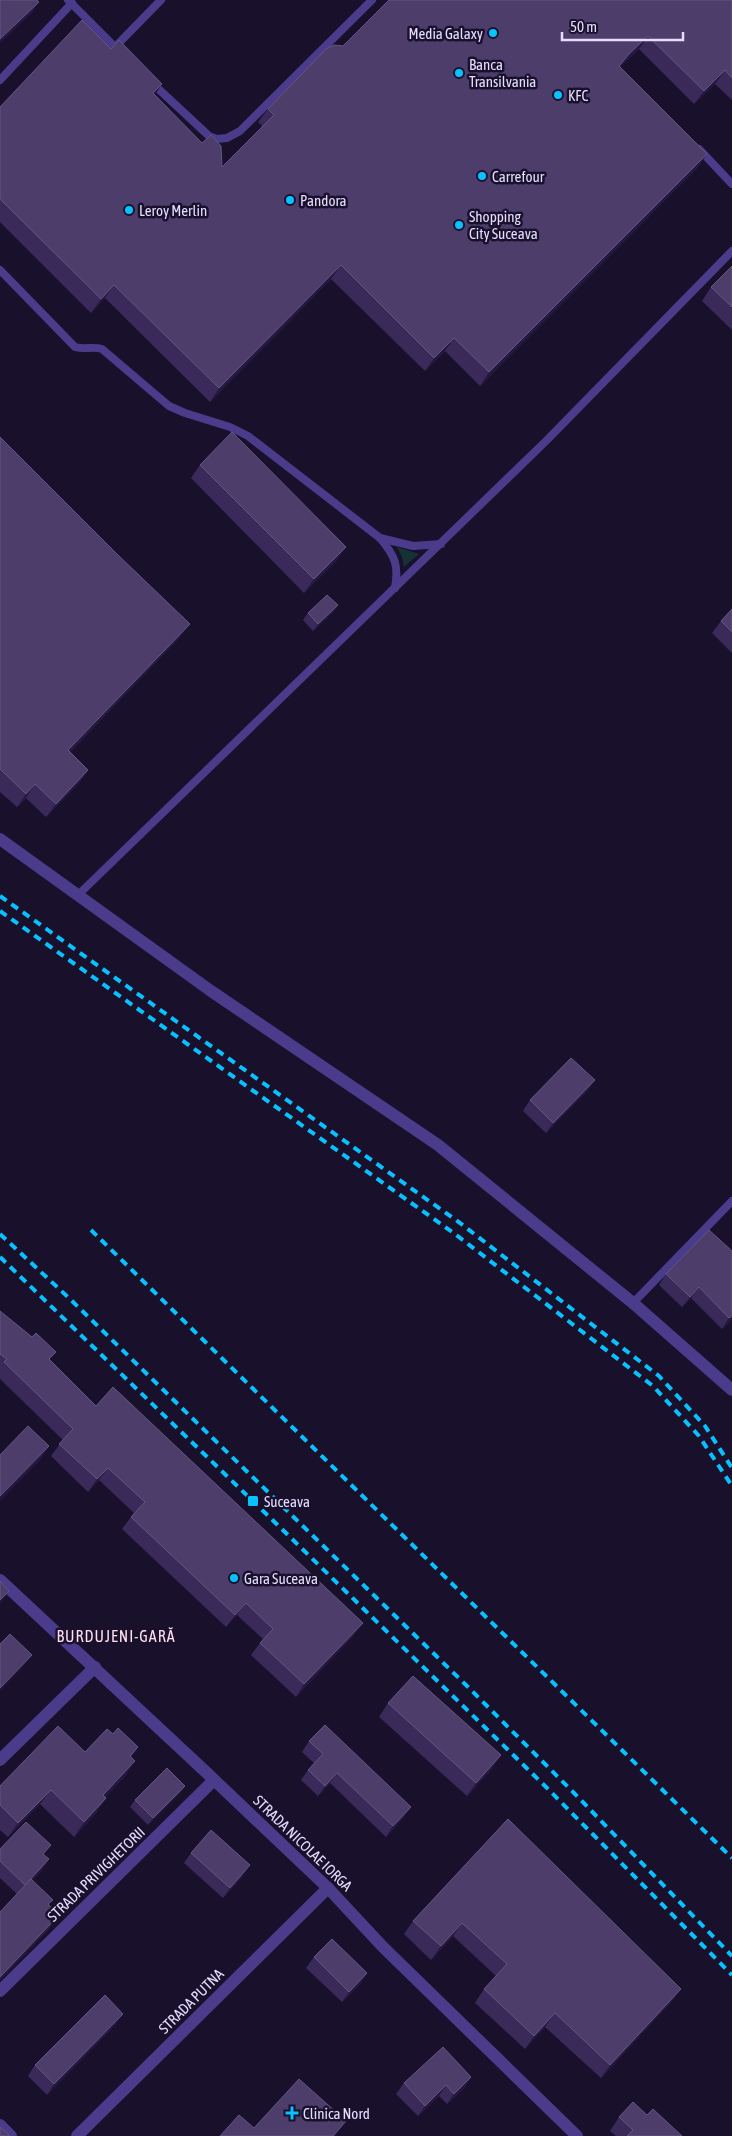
<svg xmlns="http://www.w3.org/2000/svg" width="732" height="2136" font-family="'Asap Condensed',sans-serif">
<style>
.green{fill:#143236}
.lines{fill:none;stroke-linecap:round;stroke-linejoin:round}
.lane{stroke:#4a3b8b;stroke-width:8}
.street{stroke:#4a3b8b;stroke-width:12}
.rail{stroke:#08c2ff;stroke-width:4;stroke-dasharray:8 6;stroke-linecap:butt}
.wall{fill:#3a2a59}
.shaded-wall{fill:#251840}
.building{fill:#4c3d6b;stroke:#645682}
.poi-dot{fill:#08c2ff;stroke:#19112c;stroke-width:2}
.labels{text-anchor:middle;dominant-baseline:central;stroke-width:5;stroke-linejoin:round;paint-order:stroke}
.poi-label{font-size:15px;fill:#e5dcff;stroke:#19112c;text-anchor:start}
.street-label{font-size:15px;fill:#e5dcff;stroke:#19112c}
.neighbourhood-label{font-size:16px;letter-spacing:1px;fill:#ffdeee;stroke:#19112c}
</style>
<rect width="100%" height="100%" fill="#19112c"/>
<path class="green" d="M 397,547 L 419,554 L 404,567 L 402,557 Z"/>
<g class="lines">
<g class="lane">
<path d="M 68,0 L 120,52"/>
<path d="M 115,47 L 161,0"/>
<path d="M 0,80 L 72,3"/>
<path d="M 151,82 L 209,136 L 217,139 L 227,138 L 240,131 L 372,0"/>
<path d="M 699,149 L 732,184"/>
<path d="M 0,270 L 75,347 C 85,350 93,346 102,349 L 169,406 L 185,413 L 230,427 L 248,436 L 380,538 C 395,556 399,565 395,588"/>
<path d="M 380,538 L 413,546 L 441,544"/>
<path d="M 78,895 L 547,440 L 732,251"/>
<path d="M 633,1303 L 732,1201"/>
</g>
<g class="street">
<path d="M 0,839 L 211,991 L 438,1145 L 633,1303 L 732,1390"/>
<path d="M 0,1580 L 208,1774 L 328,1888 L 383,1947 L 577,2136"/>
<path d="M 0,1760 L 95,1667"/>
<path d="M 0,1991 L 214,1780"/>
<path d="M 0,2125 L 11,2136"/>
<path d="M 77,2136 L 328,1888"/>
</g>
<g class="rail">
<path d="M 0,896 L 460,1223 L 659,1376 L 705,1426 L 732,1468"/>
<path d="M 0,911 L 455,1234 L 653,1386 L 699,1436 L 732,1486"/>
<path d="M 91,1230 L 732,1858"/>
<path d="M 0,1234 L 70,1299 L 468,1687 L 574,1793 L 732,1956"/>
<path d="M 0,1257 L 288,1535 L 546,1787 L 732,1975"/>
</g>
</g>
<g class="wall">
<path d="M 732,0 L 732,100 L 715,84 L 694,104 L 639,49 L 620,67 L 707,154 L 698,167 L 480,386 L 445,351 L 425,371 L 331,279 L 210,402 L 105,298 L 91,313 L 0,222 L 0,107 L 111,49 L 155,95 L 222,167 L 263,127 L 258,122 L 268,109 L 343,46 Z"/>
<path d="M 732,266 L 732,330 L 702,301 L 711,287 Z"/>
<path d="M 0,437 L 180,637 L 70,752 L 88,770 L 79,783 L 46,817 L 26,798 L 17,807 L 0,792 Z"/>
<path d="M 200,465 L 337,560 L 304,593 L 191,478 Z"/>
<path d="M 338,605 L 333,612 L 313,631 L 303,620 L 308,613 Z"/>
<path d="M 732,609 L 732,653 L 712,633 L 721,621 Z"/>
<path d="M 595,1080 L 587,1091 L 546,1133 L 523,1111 L 530,1100 Z"/>
<path d="M 732,1251 L 732,1319 L 722,1329 L 691,1298 L 682,1307 L 659,1285 L 666,1274 Z"/>
<path d="M 0,1311 L 96,1406 L 354,1635 L 296,1697 L 251,1655 L 263,1639 L 237,1615 L 226,1627 L 122,1529 L 134,1513 L 99,1480 L 88,1492 L 51,1456 L 63,1440 L 0,1379 Z"/>
<path d="M 388,1703 L 492,1769 L 467,1796 L 379,1717 Z"/>
<path d="M 113,1734 L 138,1747 L 131,1757 L 125,1776 L 105,1797 L 106,1798 L 96,1813 L 74,1837 L 40,1804 L 8,1837 L 0,1830 L 0,1786 L 85,1752 Z"/>
<path d="M 309,1741 L 404,1817 L 386,1837 L 330,1783 L 318,1796 L 301,1780 L 308,1770 L 314,1763 L 302,1752 Z"/>
<path d="M 185,1786 L 180,1793 L 148,1825 L 130,1807 L 135,1800 Z"/>
<path d="M 508,1819 L 671,2002 L 601,2078 L 545,2027 L 525,2049 L 475,2003 L 484,1989 L 496,1976 L 453,1936 L 431,1960 L 404,1934 L 413,1921 Z"/>
<path d="M 0,1849 L 44,1855 L 42,1870 L 32,1880 L 49,1905 L 49,1929 L 0,1980 L 0,1912 L 17,1894 L 0,1878 Z"/>
<path d="M 191,1853 L 243,1876 L 223,1898 L 184,1863 Z"/>
<path d="M 314,1957 L 367,1973 L 360,1984 L 342,2002 L 306,1968 Z"/>
<path d="M 116,2024 L 47,2095 L 28,2076 L 35,2065 Z"/>
<path d="M 471,2077 L 464,2088 L 447,2104 L 439,2096 L 418,2116 L 396,2094 L 404,2083 Z"/>
<path d="M 647,2115 L 682,2136 L 616,2136 L 610,2131 L 619,2117 Z"/>
</g>
<g class="shaded-wall">
<path d="M 39,2 L 32,13 L 0,43 L 0,39 Z"/>
<path d="M 648,36 L 639,49 L 620,67 L 619,66 L 629,54 Z"/>
<path d="M 725,70 L 715,84 L 694,104 L 704,91 Z"/>
<path d="M 162,84 L 153,98 L 153,93 Z"/>
<path d="M 707,154 L 698,167 L 480,386 L 489,372 Z"/>
<path d="M 341,265 L 331,279 L 210,402 L 219,388 Z"/>
<path d="M 114,285 L 105,298 L 91,313 L 101,299 Z"/>
<path d="M 454,338 L 445,351 L 425,371 L 434,358 Z"/>
<path d="M 346,547 L 337,560 L 304,593 L 314,579 Z"/>
<path d="M 338,605 L 333,612 L 313,631 L 318,624 Z"/>
<path d="M 190,624 L 180,637 L 58,764 L 68,750 Z"/>
<path d="M 88,770 L 79,783 L 46,817 L 56,804 Z"/>
<path d="M 35,784 L 26,798 L 17,807 L 26,794 Z"/>
<path d="M 595,1080 L 587,1091 L 546,1133 L 553,1123 Z"/>
<path d="M 699,1287 L 691,1298 L 682,1307 L 690,1297 Z"/>
<path d="M 732,1316 L 732,1319 L 722,1329 L 729,1318 Z"/>
<path d="M 49,1446 L 40,1460 L 0,1501 L 0,1496 Z"/>
<path d="M 108,1468 L 99,1480 L 88,1492 L 97,1479 Z"/>
<path d="M 9,1591 L 0,1604 L 0,1600 Z"/>
<path d="M 246,1603 L 237,1615 L 226,1627 L 235,1615 Z"/>
<path d="M 363,1623 L 354,1635 L 296,1697 L 304,1684 Z"/>
<path d="M 32,1655 L 24,1665 L 0,1691 L 0,1688 Z"/>
<path d="M 501,1755 L 492,1769 L 467,1796 L 476,1783 Z"/>
<path d="M 135,1761 L 125,1776 L 93,1810 L 103,1795 Z"/>
<path d="M 337,1773 L 330,1783 L 318,1796 L 325,1786 Z"/>
<path d="M 185,1786 L 180,1793 L 148,1825 L 153,1818 Z"/>
<path d="M 51,1790 L 40,1804 L 8,1837 L 18,1823 Z"/>
<path d="M 106,1798 L 96,1813 L 74,1837 L 84,1822 Z"/>
<path d="M 411,1807 L 404,1817 L 386,1837 L 393,1826 Z"/>
<path d="M 49,1859 L 42,1870 L 18,1895 L 25,1885 Z"/>
<path d="M 250,1865 L 243,1876 L 223,1898 L 230,1888 Z"/>
<path d="M 59,1915 L 49,1929 L 0,1980 L 0,1977 Z"/>
<path d="M 462,1923 L 453,1936 L 431,1960 L 441,1946 Z"/>
<path d="M 367,1973 L 360,1984 L 342,2002 L 349,1992 Z"/>
<path d="M 681,1989 L 671,2002 L 601,2078 L 610,2065 Z"/>
<path d="M 555,2013 L 545,2027 L 525,2049 L 534,2036 Z"/>
<path d="M 123,2014 L 116,2024 L 47,2095 L 54,2084 Z"/>
<path d="M 471,2077 L 464,2088 L 447,2104 L 454,2094 Z"/>
<path d="M 446,2085 L 439,2096 L 418,2116 L 425,2106 Z"/>
<path d="M 346,2121 L 335,2136 L 333,2136 Z"/>
</g>
<g class="building">
<path d="M 0,0 L 37,0 L 39,2 L 0,39 Z"/>
<path d="M 389,0 L 732,0 L 732,78 L 725,70 L 704,91 L 648,36 L 629,54 L 619,66 L 707,154 L 489,372 L 454,338 L 434,358 L 341,265 L 219,388 L 114,285 L 101,299 L 0,199 L 0,107 L 82,20 L 111,49 L 119,40 L 162,84 L 153,93 L 202,143 L 211,135 L 221,146 L 222,167 L 274,115 L 268,109 L 326,49 L 334,45 L 343,46 Z"/>
<path d="M 732,266 L 732,307 L 711,287 Z"/>
<path d="M 232,432 L 346,547 L 314,579 L 200,465 Z"/>
<path d="M 0,437 L 119,556 L 190,624 L 68,750 L 88,770 L 56,804 L 35,784 L 26,794 L 0,769 Z"/>
<path d="M 327,595 L 338,605 L 318,624 L 308,613 Z"/>
<path d="M 732,609 L 732,632 L 721,621 Z"/>
<path d="M 571,1058 L 595,1080 L 553,1123 L 530,1100 Z"/>
<path d="M 709,1230 L 732,1251 L 732,1316 L 729,1318 L 699,1287 L 690,1297 L 666,1274 Z"/>
<path d="M 0,1311 L 32,1337 L 36,1333 L 56,1352 L 49,1359 L 96,1406 L 113,1387 L 363,1623 L 304,1684 L 260,1643 L 273,1629 L 246,1603 L 235,1615 L 131,1517 L 145,1502 L 108,1468 L 97,1479 L 59,1444 L 73,1429 L 4,1362 L 7,1359 L 0,1354 Z"/>
<path d="M 28,1426 L 49,1446 L 0,1496 L 0,1455 Z"/>
<path d="M 0,1581 L 9,1591 L 0,1600 Z"/>
<path d="M 10,1634 L 32,1655 L 0,1688 L 0,1644 Z"/>
<path d="M 413,1676 L 501,1755 L 476,1783 L 388,1703 Z"/>
<path d="M 325,1725 L 411,1807 L 393,1826 L 337,1773 L 325,1786 L 308,1770 L 323,1754 L 309,1741 Z"/>
<path d="M 58,1726 L 85,1752 L 107,1729 L 113,1734 L 118,1728 L 138,1747 L 130,1756 L 135,1761 L 103,1795 L 106,1798 L 84,1822 L 51,1790 L 18,1823 L 0,1805 L 0,1786 Z"/>
<path d="M 167,1768 L 185,1786 L 153,1818 L 135,1800 Z"/>
<path d="M 508,1819 L 681,1989 L 610,2065 L 555,2013 L 534,2036 L 484,1989 L 507,1964 L 462,1923 L 441,1946 L 413,1921 Z"/>
<path d="M 26,1822 L 51,1845 L 43,1854 L 49,1859 L 25,1885 L 0,1861 L 0,1849 Z"/>
<path d="M 211,1830 L 250,1865 L 230,1888 L 191,1853 Z"/>
<path d="M 31,1879 L 53,1900 L 48,1904 L 59,1915 L 0,1977 L 0,1912 Z"/>
<path d="M 332,1939 L 367,1973 L 349,1992 L 314,1957 Z"/>
<path d="M 105,1995 L 123,2014 L 54,2084 L 35,2065 Z"/>
<path d="M 443,2047 L 471,2077 L 454,2094 L 446,2085 L 425,2106 L 404,2083 Z"/>
<path d="M 299,2079 L 346,2121 L 333,2136 L 220,2136 L 239,2115 L 254,2128 Z"/>
<path d="M 633,2102 L 647,2115 L 653,2109 L 682,2136 L 627,2136 L 633,2130 L 619,2117 Z"/>
<path d="M 0,2127 L 10,2136 L 0,2136 Z"/>
</g>
<g class="poi-dot">
<circle cx="493" cy="33" r="5"/>
<circle cx="459" cy="73" r="5"/>
<circle cx="558" cy="95" r="5"/>
<circle cx="482" cy="176" r="5"/>
<circle cx="290" cy="200" r="5"/>
<circle cx="129" cy="210" r="5"/>
<circle cx="459" cy="225" r="5"/>
<rect x="247" y="1495" width="12" height="12" rx="2.5"/>
<circle cx="234" cy="1578" r="5"/>
<path d="M289.5 2105.5h5v5h5v5h-5v5h-5v-5h-5v-5h5z"/>
</g>
<g class="labels">
<g class="poi-label">
<text x="483" y="33" text-anchor="end">Media Galaxy</text>
<text x="469" y="64">Banca<tspan x="469" dy="17">Transilvania</tspan></text>
<text x="568" y="95">KFC</text>
<text x="492" y="176">Carrefour</text>
<text x="300" y="200">Pandora</text>
<text x="139" y="210">Leroy Merlin</text>
<text x="469" y="216">Shopping<tspan x="469" dy="17">City Suceava</tspan></text>
<text x="264" y="1501">Suceava</text>
<text x="244" y="1578">Gara Suceava</text>
<text x="303" y="2113">Clinica Nord</text>
</g>
<g class="street-label">
<text transform="translate(303 1843) rotate(44)">STRADA NICOLAE IORGA</text>
<text transform="translate(96 1874) rotate(-44)">STRADA PRIVIGHETORII</text>
<text transform="translate(191 2001) rotate(-45)">STRADA PUTNA</text>
</g>
<g class="neighbourhood-label">
<text x="116" y="1636">BURDUJENI-GARĂ</text>
</g>
</g>
<path d="M562 32v8h121v-8" fill="none" stroke="#e5dcff" stroke-width="2.5"/>
<text x="570" y="32" font-size="15" fill="#e5dcff" stroke="#19112c" stroke-width="4" paint-order="stroke">50 m</text>
</svg>
